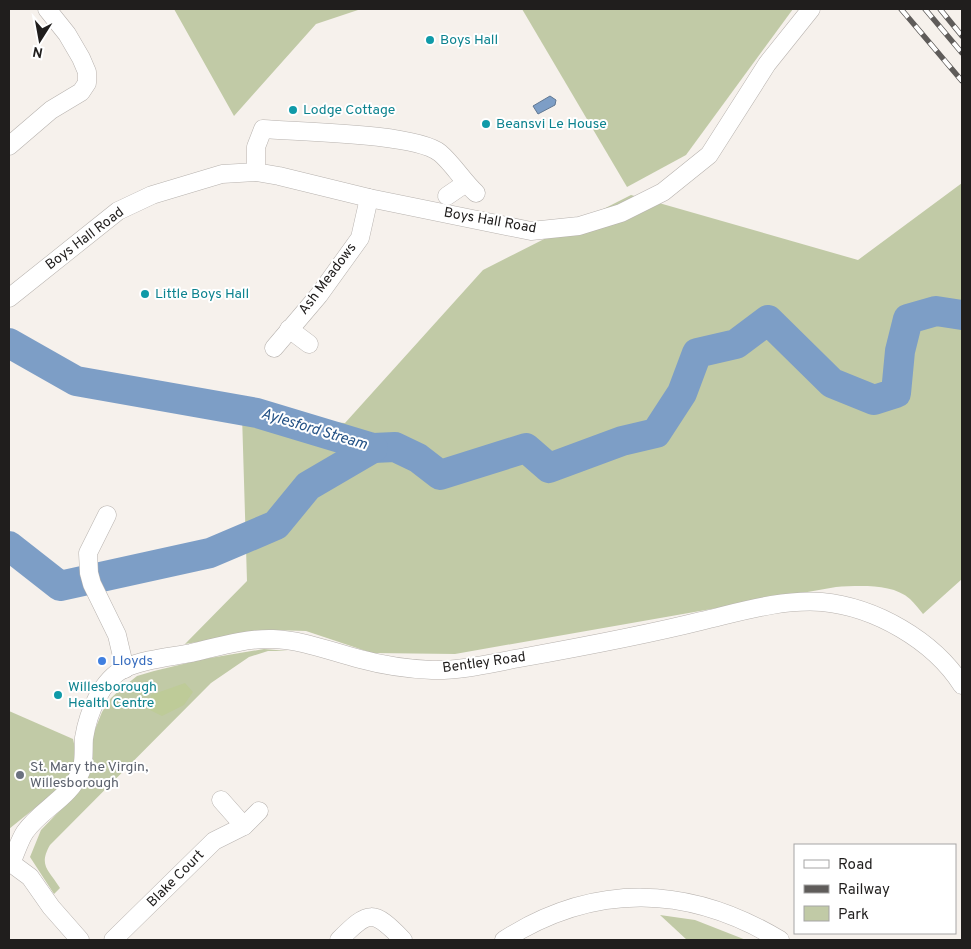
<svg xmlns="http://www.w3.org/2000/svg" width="971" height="949" font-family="Overpass,sans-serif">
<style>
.green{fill:#c1caa6}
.forest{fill:#becb98}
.water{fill:#7d9ec6;stroke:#617893}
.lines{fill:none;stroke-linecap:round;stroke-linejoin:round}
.river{stroke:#7d9ec6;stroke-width:30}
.minor-casing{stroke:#b7b2ae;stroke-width:19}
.minor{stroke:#fff;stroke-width:18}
.rail-casing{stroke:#5f5c5a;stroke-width:5.5}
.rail{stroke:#fff;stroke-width:4;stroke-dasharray:11;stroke-linecap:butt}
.culture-dot{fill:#0f9aa8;stroke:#fff;stroke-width:2}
.shop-dot{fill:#3f7fe0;stroke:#fff;stroke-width:2}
.worship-dot{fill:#6b7280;stroke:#fff;stroke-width:2}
.labels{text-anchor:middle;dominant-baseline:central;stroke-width:4;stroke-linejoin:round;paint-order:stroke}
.culture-label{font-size:14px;fill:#0d838f;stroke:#fff;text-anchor:start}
.street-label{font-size:14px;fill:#201e1d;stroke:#fff}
.shop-label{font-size:14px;fill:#366cbe;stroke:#fff;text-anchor:start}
.worship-label{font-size:14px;fill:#5b616d;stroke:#fff;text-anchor:start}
.water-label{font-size:15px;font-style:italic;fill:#255387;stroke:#fff}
</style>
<rect width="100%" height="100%" fill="#f6f1ec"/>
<g class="green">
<path d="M 174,9 L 361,9 L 316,24 L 234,116 Z"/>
<path d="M 522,9 L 793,9 L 686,155 L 627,187 Z"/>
<path d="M 962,183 L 962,579 L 923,614 C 919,609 915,604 910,599 C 892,583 858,586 836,587 L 455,654 L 372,653 L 306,631 L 275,630 L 185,644 L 247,581 L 242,415 L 345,423 L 483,270 L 631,195 L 858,260 Z"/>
<path d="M 264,649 L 288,651 L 268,651 L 249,657 L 211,683 L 50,845 C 38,866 49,870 60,888 L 54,894 L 30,857 L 41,830 L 76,794 L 91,755 L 94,732 L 102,712 L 111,698 L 122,688 L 137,676 L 154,671 L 204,659 Z"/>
<path d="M 9,711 L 73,739 L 77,757 L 72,778 L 9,829 Z"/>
<path d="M 660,915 L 695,920 L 746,940 L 687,940 Z"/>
</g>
<path class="forest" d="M 185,683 L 193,692 L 184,705 L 162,716 L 148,709 L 151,695 Z"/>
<path class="water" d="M 550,96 L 556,100 L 555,105 L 538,114 L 533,106 Z"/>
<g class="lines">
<g class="river">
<path d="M 9,343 L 76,381 L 257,413 L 373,448 L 395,447 L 418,458 L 440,475 L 526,448 L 549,468 L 622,441 L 656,433 L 682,393 L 697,353 L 736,344 L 768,320 L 832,383 L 874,400 L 896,393 L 900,351 L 908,319 L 936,311 L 962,315"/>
<path d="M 9,546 L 60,586 L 210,553 L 276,525 L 308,486 L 373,448"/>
</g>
<g class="minor-casing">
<g id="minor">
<path d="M 9,146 L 51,110 L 81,92 L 87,83 L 87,72 L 81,58 L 67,34 L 47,9"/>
<path d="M 256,172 L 256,147 L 263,129 C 300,132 415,133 440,153 C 453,164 463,181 476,193"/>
<path d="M 447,196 L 466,183"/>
<path d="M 9,298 L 118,211 L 152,195 L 222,174 L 256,172 L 279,176 L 369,198 L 531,231 L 579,226 L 621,213 L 663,192 L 709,155 L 767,64 L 811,9"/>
<path d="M 289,329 L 309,344"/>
<path d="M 274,348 L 319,295 L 360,238 L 369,198"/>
<path d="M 107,515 L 88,553 L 89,573 L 92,584 L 117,635 L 125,669"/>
<path d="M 221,800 L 244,826"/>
<path d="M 9,862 L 11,863 C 16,853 19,841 25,832 C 41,809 70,798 81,771 C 85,760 83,750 84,738 C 88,713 101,680 125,668 C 145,659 170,657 191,653 C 217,647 246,638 273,639 C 303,640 332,652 360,659 C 382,665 409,669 432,670 C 461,671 492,663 520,658 C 581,647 641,636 701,621 C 740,612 781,599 822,602 C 875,607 933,640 962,685"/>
<path d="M 11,863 L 30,877 L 51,907 L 80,940"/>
<path d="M 113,940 L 214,841 L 244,826 L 259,811"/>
<path d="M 339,940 C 369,910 373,909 403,940"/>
<path d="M 504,940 C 595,882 689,885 780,940"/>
</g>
</g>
<use href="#minor" class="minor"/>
<g class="rail-casing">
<g id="rail">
<path d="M 901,9 L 962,81"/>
<path d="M 925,9 L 962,53"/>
<path d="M 940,9 L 962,36"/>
</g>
</g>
<use href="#rail" class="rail"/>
</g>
<g class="culture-dot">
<circle cx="430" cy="40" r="5"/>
<circle cx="293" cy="110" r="5"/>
<circle cx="486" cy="124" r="5"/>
<circle cx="145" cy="294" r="5"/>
<circle cx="58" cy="695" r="5"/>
</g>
<circle class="shop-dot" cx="102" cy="661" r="5"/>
<circle class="worship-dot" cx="20" cy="775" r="5"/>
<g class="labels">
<g class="culture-label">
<text x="440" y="40">Boys Hall</text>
<text x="303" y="110">Lodge Cottage</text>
<text x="496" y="124">Beansvi Le House</text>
<text x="155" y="294">Little Boys Hall</text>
<text x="68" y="687">Willesborough<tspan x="68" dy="16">Health Centre</tspan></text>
</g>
<g class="street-label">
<text transform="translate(490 221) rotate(10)">Boys Hall Road</text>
<text transform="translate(85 239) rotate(-37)">Boys Hall Road</text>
<text transform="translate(328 279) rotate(-53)">Ash Meadows</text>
<text transform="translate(484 663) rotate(-8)">Bentley Road</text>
<text transform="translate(176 879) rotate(-45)">Blake Court</text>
</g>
<g class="shop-label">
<text x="112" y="661">Lloyds</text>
</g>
<g class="worship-label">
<text x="30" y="767">St. Mary the Virgin,<tspan x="30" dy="16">Willesborough</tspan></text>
</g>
<g class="water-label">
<text transform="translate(314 430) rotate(17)">Aylesford Stream</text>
</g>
</g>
<rect width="971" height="949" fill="none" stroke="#201e1d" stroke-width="20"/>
<rect x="794" y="844" width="162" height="90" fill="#ffffff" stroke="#a6a5a5"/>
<rect x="804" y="860" width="25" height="8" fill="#ffffff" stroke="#a6a5a5"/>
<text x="838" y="869" font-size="15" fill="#201e1d">Road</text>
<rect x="804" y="885" width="25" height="8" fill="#5f5c5a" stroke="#a6a5a5"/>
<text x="838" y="894" font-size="15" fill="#201e1d">Railway</text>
<rect x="804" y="906" width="25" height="15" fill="#c1caa6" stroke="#a6a5a5"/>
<text x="838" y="919" font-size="15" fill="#201e1d">Park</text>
<g transform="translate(40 40) rotate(191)" stroke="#ffffff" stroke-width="4" paint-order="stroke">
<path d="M0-4L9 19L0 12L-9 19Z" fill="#201e1d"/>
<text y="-8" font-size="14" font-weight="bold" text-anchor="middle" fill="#201e1d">N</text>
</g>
</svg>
